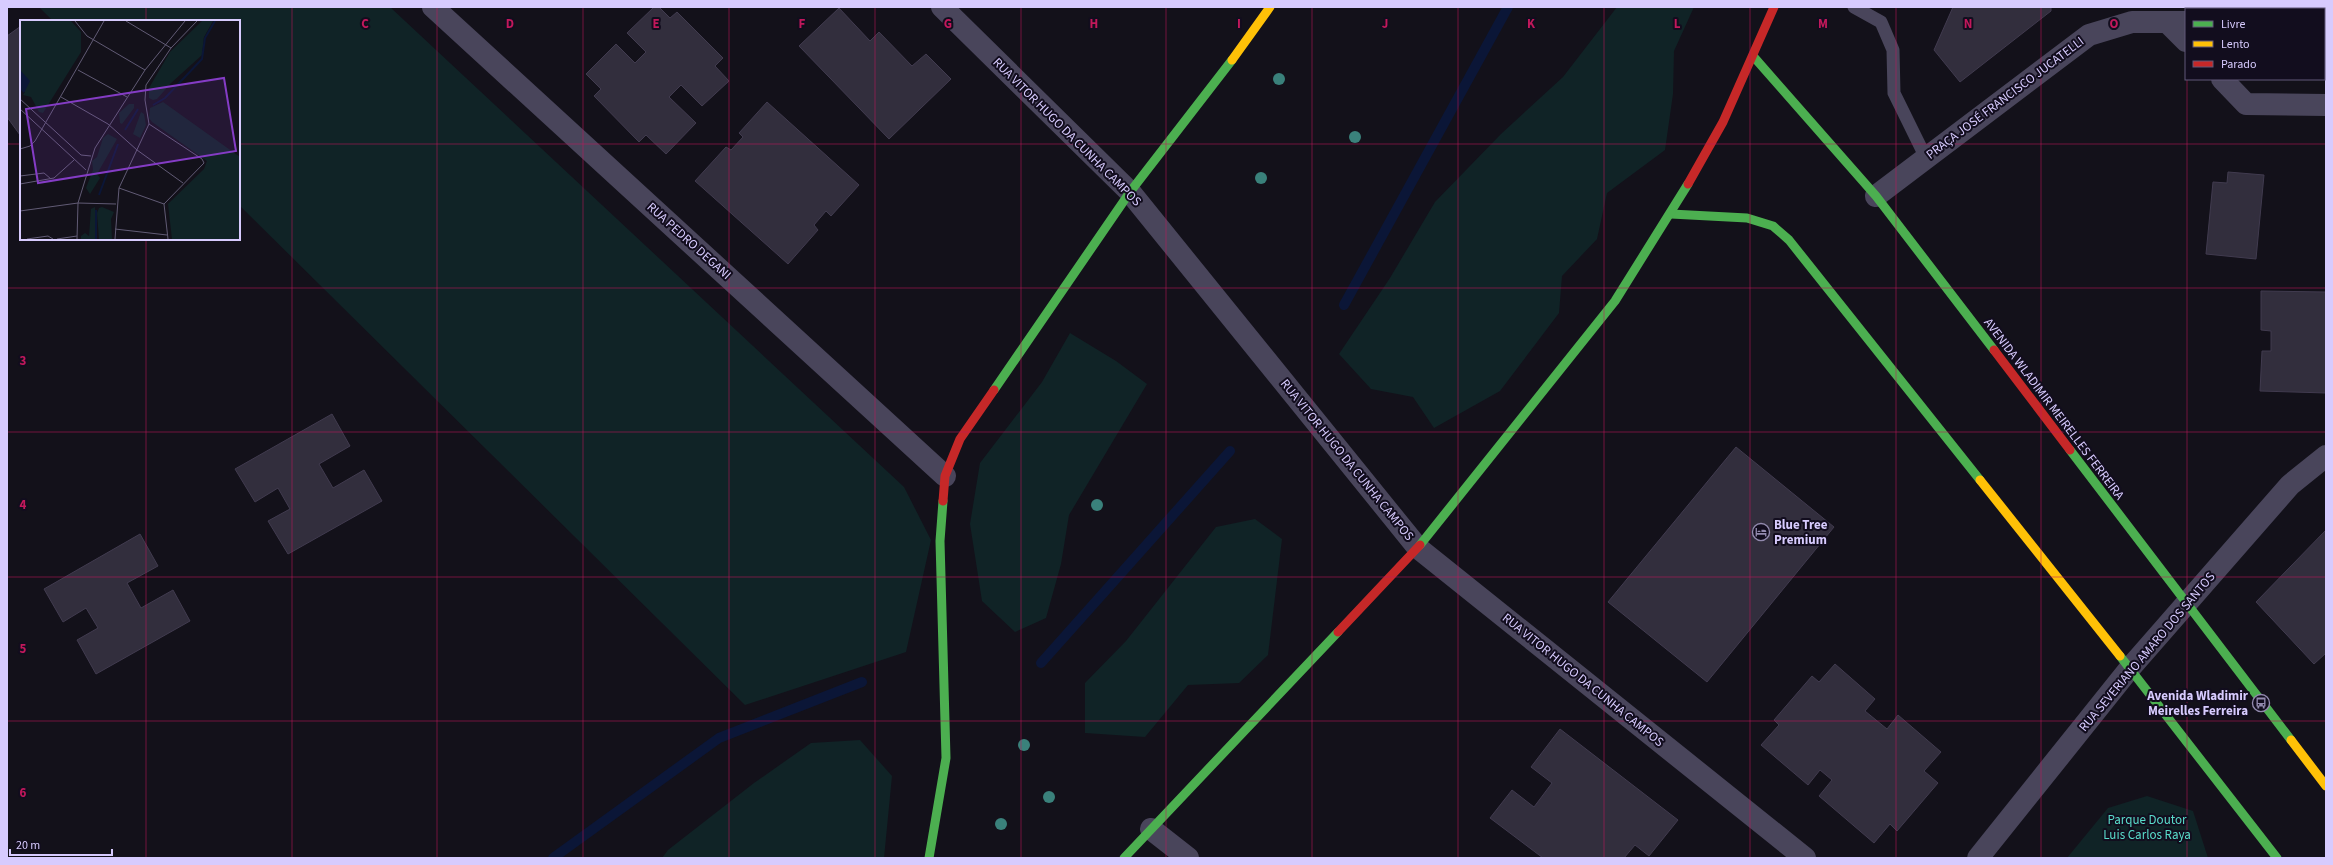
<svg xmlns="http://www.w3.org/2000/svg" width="2333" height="865" font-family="'Source Sans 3',sans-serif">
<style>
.green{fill:#102326}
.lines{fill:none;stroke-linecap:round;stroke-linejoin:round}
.stream{stroke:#0b1637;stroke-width:10}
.building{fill:#322e3d;stroke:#413b4f}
.lane{stroke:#49455b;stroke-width:13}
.street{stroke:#49455b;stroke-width:22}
.fast{stroke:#4caf50;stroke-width:9}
.slow{stroke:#ffc107;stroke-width:9}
.jam{stroke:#c62828;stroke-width:9}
.tree{fill:#3a817b}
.grid{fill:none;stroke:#c2185b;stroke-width:1;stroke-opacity:0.55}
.labels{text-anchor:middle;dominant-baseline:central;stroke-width:4;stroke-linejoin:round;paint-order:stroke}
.street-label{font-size:13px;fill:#d7cbfe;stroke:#120d1e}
.poi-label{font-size:13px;font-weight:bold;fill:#d7cbfe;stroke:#120d1e;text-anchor:start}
.park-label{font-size:13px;fill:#59dccb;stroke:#120d1e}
.inset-river{fill:none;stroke:#0b1637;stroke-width:2}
.inset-road{fill:none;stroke:#615b75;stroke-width:1}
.view{fill:#843cc5;fill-opacity:0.15;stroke:#843cc5;stroke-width:2}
.inset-edge{fill:none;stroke:#d7cbfe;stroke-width:2}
.grid-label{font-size:13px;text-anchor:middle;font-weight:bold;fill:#c2185b;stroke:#120d1e;stroke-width:4;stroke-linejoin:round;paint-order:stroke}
</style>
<rect width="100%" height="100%" fill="#13111a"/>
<g class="green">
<path d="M 39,7 L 390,7 L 904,487 L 931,540 L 906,652 L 745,705 L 239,205 L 239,21 L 53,21 Z"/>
<path d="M 1617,7 L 1694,7 L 1674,51 L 1673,94 L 1665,150 L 1607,193 L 1597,239 L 1562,276 L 1559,313 L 1500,391 L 1434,428 L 1413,397 L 1371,389 L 1339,354 L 1390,278 L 1435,202 L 1501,134 L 1563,77 Z"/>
<path d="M 1070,333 L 1116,361 L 1147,384 L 1069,515 L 1061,564 L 1046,618 L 1015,632 L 982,601 L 970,524 L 980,463 L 1042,382 Z"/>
<path d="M 1255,519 L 1282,539 L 1268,655 L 1239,683 L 1188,685 L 1145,737 L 1085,733 L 1085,683 L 1126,641 L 1216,527 Z"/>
<path d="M 860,740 L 892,776 L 884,858 L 662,858 L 668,850 L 754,783 L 811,743 Z"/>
<path d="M 2147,796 L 2193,811 L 2208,858 L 2067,858 L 2108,808 Z"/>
</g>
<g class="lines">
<g class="stream">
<path d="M 1344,305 L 1508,7"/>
<path d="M 1041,663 L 1230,451"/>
<path d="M 553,858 L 719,738 L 862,682"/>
</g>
</g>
<g class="building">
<path d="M 654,7 L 659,7 L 670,18 L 677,12 L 723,58 L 715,66 L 729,81 L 702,106 L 681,85 L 669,97 L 696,123 L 666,154 L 646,135 L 639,142 L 594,96 L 601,89 L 586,74 L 616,44 L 635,63 L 646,52 L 627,33 Z"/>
<path d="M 1953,7 L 2051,7 L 2051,11 L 1960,82 L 1934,50 Z"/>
<path d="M 839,8 L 870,41 L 879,32 L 912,66 L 926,54 L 951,79 L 889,139 L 799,46 Z"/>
<path d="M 21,26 L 21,134 L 20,135 L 7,117 L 7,36 Z"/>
<path d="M 767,102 L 859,185 L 831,216 L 826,211 L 814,225 L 818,230 L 788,264 L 695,181 L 726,147 L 731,150 L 743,137 L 739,133 Z"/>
<path d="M 2228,172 L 2264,175 L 2256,259 L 2206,254 L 2213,182 L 2227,183 Z"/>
<path d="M 2261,291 L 2326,292 L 2326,393 L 2260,391 L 2262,351 L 2271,351 L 2271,331 L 2261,330 Z"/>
<path d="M 332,414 L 350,446 L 319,464 L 333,488 L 364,470 L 382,501 L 288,554 L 268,521 L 290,509 L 278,488 L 255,502 L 235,469 Z"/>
<path d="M 1736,447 L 1834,527 L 1707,682 L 1608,602 Z"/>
<path d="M 2326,530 L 2326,653 L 2314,664 L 2256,602 Z"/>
<path d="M 140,534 L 158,566 L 127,583 L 141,608 L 173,590 L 190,621 L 96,674 L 77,640 L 98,628 L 86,608 L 63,622 L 44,589 Z"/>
<path d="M 1835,664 L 1875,699 L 1865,711 L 1887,729 L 1898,715 L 1941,752 L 1924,771 L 1938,783 L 1897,831 L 1890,824 L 1874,843 L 1819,796 L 1832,780 L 1820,770 L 1808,785 L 1761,745 L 1779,725 L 1774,720 L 1812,676 L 1819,682 Z"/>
<path d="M 1560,729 L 1678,820 L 1649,856 L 1635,845 L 1624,858 L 1543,858 L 1490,818 L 1512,790 L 1534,807 L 1552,783 L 1531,767 Z"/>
</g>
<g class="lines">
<path class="lane" d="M 1854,7 L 1881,22 L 1893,50 L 1894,93 L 1926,158"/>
<g class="street">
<path d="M 433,7 L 945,476"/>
<path d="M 942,7 L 1130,192 L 1418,548 L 1805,858"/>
<path d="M 2324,22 L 2326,22"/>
<path d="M 2168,23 L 2186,41"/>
<path d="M 2222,79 L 2246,104 L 2326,105"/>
<path d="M 1876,196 L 2089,35 L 2132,22 L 2186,22"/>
<path d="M 1151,829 L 1188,858"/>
<path d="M 1978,858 L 2130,668 L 2290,485 L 2326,456"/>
</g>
<g class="fast">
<path d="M 1753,56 L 1876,196 L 1994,350"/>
<path d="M 1671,214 L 1747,218 L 1773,226 L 1789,240 L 1980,480"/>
<path d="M 994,390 L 1130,192 L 1232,60"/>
<path d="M 2070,450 L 2291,740"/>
<path d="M 1420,545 L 1615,301 L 1688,184"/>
<path d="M 2120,656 L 2277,858"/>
<path d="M 929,858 L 946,758 L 940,541 L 943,501"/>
<path d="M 1124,858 L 1338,632"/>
</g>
<g class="slow">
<path d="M 1232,60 L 1270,7"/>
<path d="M 1980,480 L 2120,656"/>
<path d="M 2291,740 L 2326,786"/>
</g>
<g class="jam">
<path d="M 1688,184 L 1723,122 L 1774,7"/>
<path d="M 1994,350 L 2070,450"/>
<path d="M 943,501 L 945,476 L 960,439 L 994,390"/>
<path d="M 1338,632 L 1420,545"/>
</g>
</g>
<g class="tree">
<circle cx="1279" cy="79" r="6"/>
<circle cx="1355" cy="137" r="6"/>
<circle cx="1261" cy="178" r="6"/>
<circle cx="1097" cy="505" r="6"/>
<circle cx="1024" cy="745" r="6"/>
<circle cx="1049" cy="797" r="6"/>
<circle cx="1001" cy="824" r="6"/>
</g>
<path class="grid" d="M 146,7 L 146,21M 292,7 L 292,858M 437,7 L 437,858M 583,7 L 583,858M 729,7 L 729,858M 875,7 L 875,858M 1021,7 L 1021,858M 1166,7 L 1166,858M 1312,7 L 1312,858M 1458,7 L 1458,858M 1604,7 L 1604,858M 1750,7 L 1750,858M 1896,7 L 1896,858M 2041,7 L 2041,858M 2187,7 L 2187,9M 2187,79 L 2187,858M 7,144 L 21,144M 239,144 L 2326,144M 146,239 L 146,858M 7,288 L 2326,288M 7,432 L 2326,432M 7,577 L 2326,577M 7,721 L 2326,721"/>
<defs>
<g id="hotel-ring" transform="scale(0.9)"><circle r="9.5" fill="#120d1e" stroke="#928aae" stroke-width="1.5"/><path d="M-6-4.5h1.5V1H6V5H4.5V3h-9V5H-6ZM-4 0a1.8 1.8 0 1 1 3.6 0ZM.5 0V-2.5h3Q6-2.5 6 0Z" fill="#928aae"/></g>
<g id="bus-ring" transform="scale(0.9)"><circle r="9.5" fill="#120d1e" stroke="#928aae" stroke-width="1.5"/><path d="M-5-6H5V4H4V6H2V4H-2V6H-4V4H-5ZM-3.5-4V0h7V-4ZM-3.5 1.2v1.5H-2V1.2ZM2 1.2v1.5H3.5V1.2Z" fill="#928aae"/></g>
</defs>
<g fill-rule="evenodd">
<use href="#hotel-ring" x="1761" y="532"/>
<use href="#bus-ring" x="2261" y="703"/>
</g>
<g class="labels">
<g class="street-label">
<text transform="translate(2005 98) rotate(-37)">PRAÇA JOSÉ FRANCISCO JUCATELLI</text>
<text transform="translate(1067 132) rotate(45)">RUA VITOR HUGO DA CUNHA CAMPOS</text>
<text transform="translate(689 241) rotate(42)">RUA PEDRO DEGANI</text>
<text transform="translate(2054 409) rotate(53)">AVENIDA WLADIMIR MEIRELLES FERREIRA</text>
<text transform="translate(1347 460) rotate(51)">RUA VITOR HUGO DA CUNHA CAMPOS</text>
<text transform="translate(2147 652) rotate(-50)">RUA SEVERIANO AMARO DOS SANTOS</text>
<text transform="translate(1583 680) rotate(39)">RUA VITOR HUGO DA CUNHA CAMPOS</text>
</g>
<g class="poi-label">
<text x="1774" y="525">Blue Tree<tspan x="1774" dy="15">Premium</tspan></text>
<text x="2248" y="696" text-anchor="end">Avenida Wladimir<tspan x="2248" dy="15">Meirelles Ferreira</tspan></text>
</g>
<g class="park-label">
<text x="2147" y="820">Parque Doutor<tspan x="2147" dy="15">Luis Carlos Raya</tspan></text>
</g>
</g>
<g transform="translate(20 20)">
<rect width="220" height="220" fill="#13111a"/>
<path d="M 0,1 L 51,1 L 61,12 L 61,32 L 23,93 L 19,92 L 11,77 L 3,75 L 5,72 L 0,69 ZM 182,1 L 193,1 L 184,17 L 182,35 L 151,63 L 137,79 L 133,80 L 129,78 L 129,68 L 150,32 ZM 143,82 L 220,137 L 220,219 L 152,219 L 148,184 L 184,149 L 187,141 L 132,102 L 129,98 L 130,88 ZM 109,84 L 114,84 L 114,88 L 102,104 L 100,103 L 99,93 ZM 121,92 L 124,94 L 126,105 L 120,118 L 113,114 ZM 88,114 L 97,119 L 77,154 L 80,158 L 70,174 L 66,168 L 73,150 L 72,141 L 77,137 L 83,118 ZM 75,187 L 75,219 L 61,219 L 61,216 L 65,213 L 69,216 L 71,189 ZM 82,187 L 94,192 L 91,199 L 92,219 L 79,219 L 77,193 L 79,188 Z" fill="#102326"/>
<path d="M 0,50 L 10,61 L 4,73 L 0,69 Z" fill="#0b1637"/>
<path class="inset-river" d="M 133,85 L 145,78 L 182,39 L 185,18 L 195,1M 105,110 L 118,89M 79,175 L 98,124M 76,190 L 76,219"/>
<path class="inset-road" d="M 55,1 L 67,16 L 125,50M 106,1 L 151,28M 58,50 L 107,77M 41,77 L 88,104 L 117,130 L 163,163M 0,79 L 61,135 L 71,136M 0,89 L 66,150M 129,104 L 182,139 L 184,143 L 144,184 L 148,219M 0,129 L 10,126 L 15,121 L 84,1M 0,156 L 24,153 L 31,159M 0,164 L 34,158 L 54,140M 99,168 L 144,184M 0,191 L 58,183 L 96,184M 95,209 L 147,215M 7,219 L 28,216 L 33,219M 37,219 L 57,216M 57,219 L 58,183 L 75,128 L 125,50 L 165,1M 95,219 L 99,168 L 129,104 L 125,80 L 126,65 L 151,28 L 177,1"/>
<path class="view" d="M 204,58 L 216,131 L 18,163 L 6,89 Z"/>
<rect width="220" height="220" class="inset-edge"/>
</g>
<g class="grid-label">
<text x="365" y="28">C</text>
<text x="510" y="28">D</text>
<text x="656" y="28">E</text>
<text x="802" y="28">F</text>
<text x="948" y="28">G</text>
<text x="1094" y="28">H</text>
<text x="1239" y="28">I</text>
<text x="1385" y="28">J</text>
<text x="1531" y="28">K</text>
<text x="1677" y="28">L</text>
<text x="1823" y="28">M</text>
<text x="1968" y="28">N</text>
<text x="2114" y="28">O</text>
<text x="23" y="365">3</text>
<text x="23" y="509">4</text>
<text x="23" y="653">5</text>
<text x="23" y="797">6</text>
</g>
<rect width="2333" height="865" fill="none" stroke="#d7cbfe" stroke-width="16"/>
<rect x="2185" y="8" width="140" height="72" fill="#120d1e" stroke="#615978"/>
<rect x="2193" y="21" width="20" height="6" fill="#4caf50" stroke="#615978"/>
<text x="2221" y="28" font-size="12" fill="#d7cbfe">Livre</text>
<rect x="2193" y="41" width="20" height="6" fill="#ffc107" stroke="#615978"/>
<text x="2221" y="48" font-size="12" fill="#d7cbfe">Lento</text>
<rect x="2193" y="61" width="20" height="6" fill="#c62828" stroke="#615978"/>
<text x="2221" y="68" font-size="12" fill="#d7cbfe">Parado</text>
<path d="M10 849v6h102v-6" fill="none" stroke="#d7cbfe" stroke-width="2"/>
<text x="16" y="849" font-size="12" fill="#d7cbfe" stroke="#120d1e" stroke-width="3" paint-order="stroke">20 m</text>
</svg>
